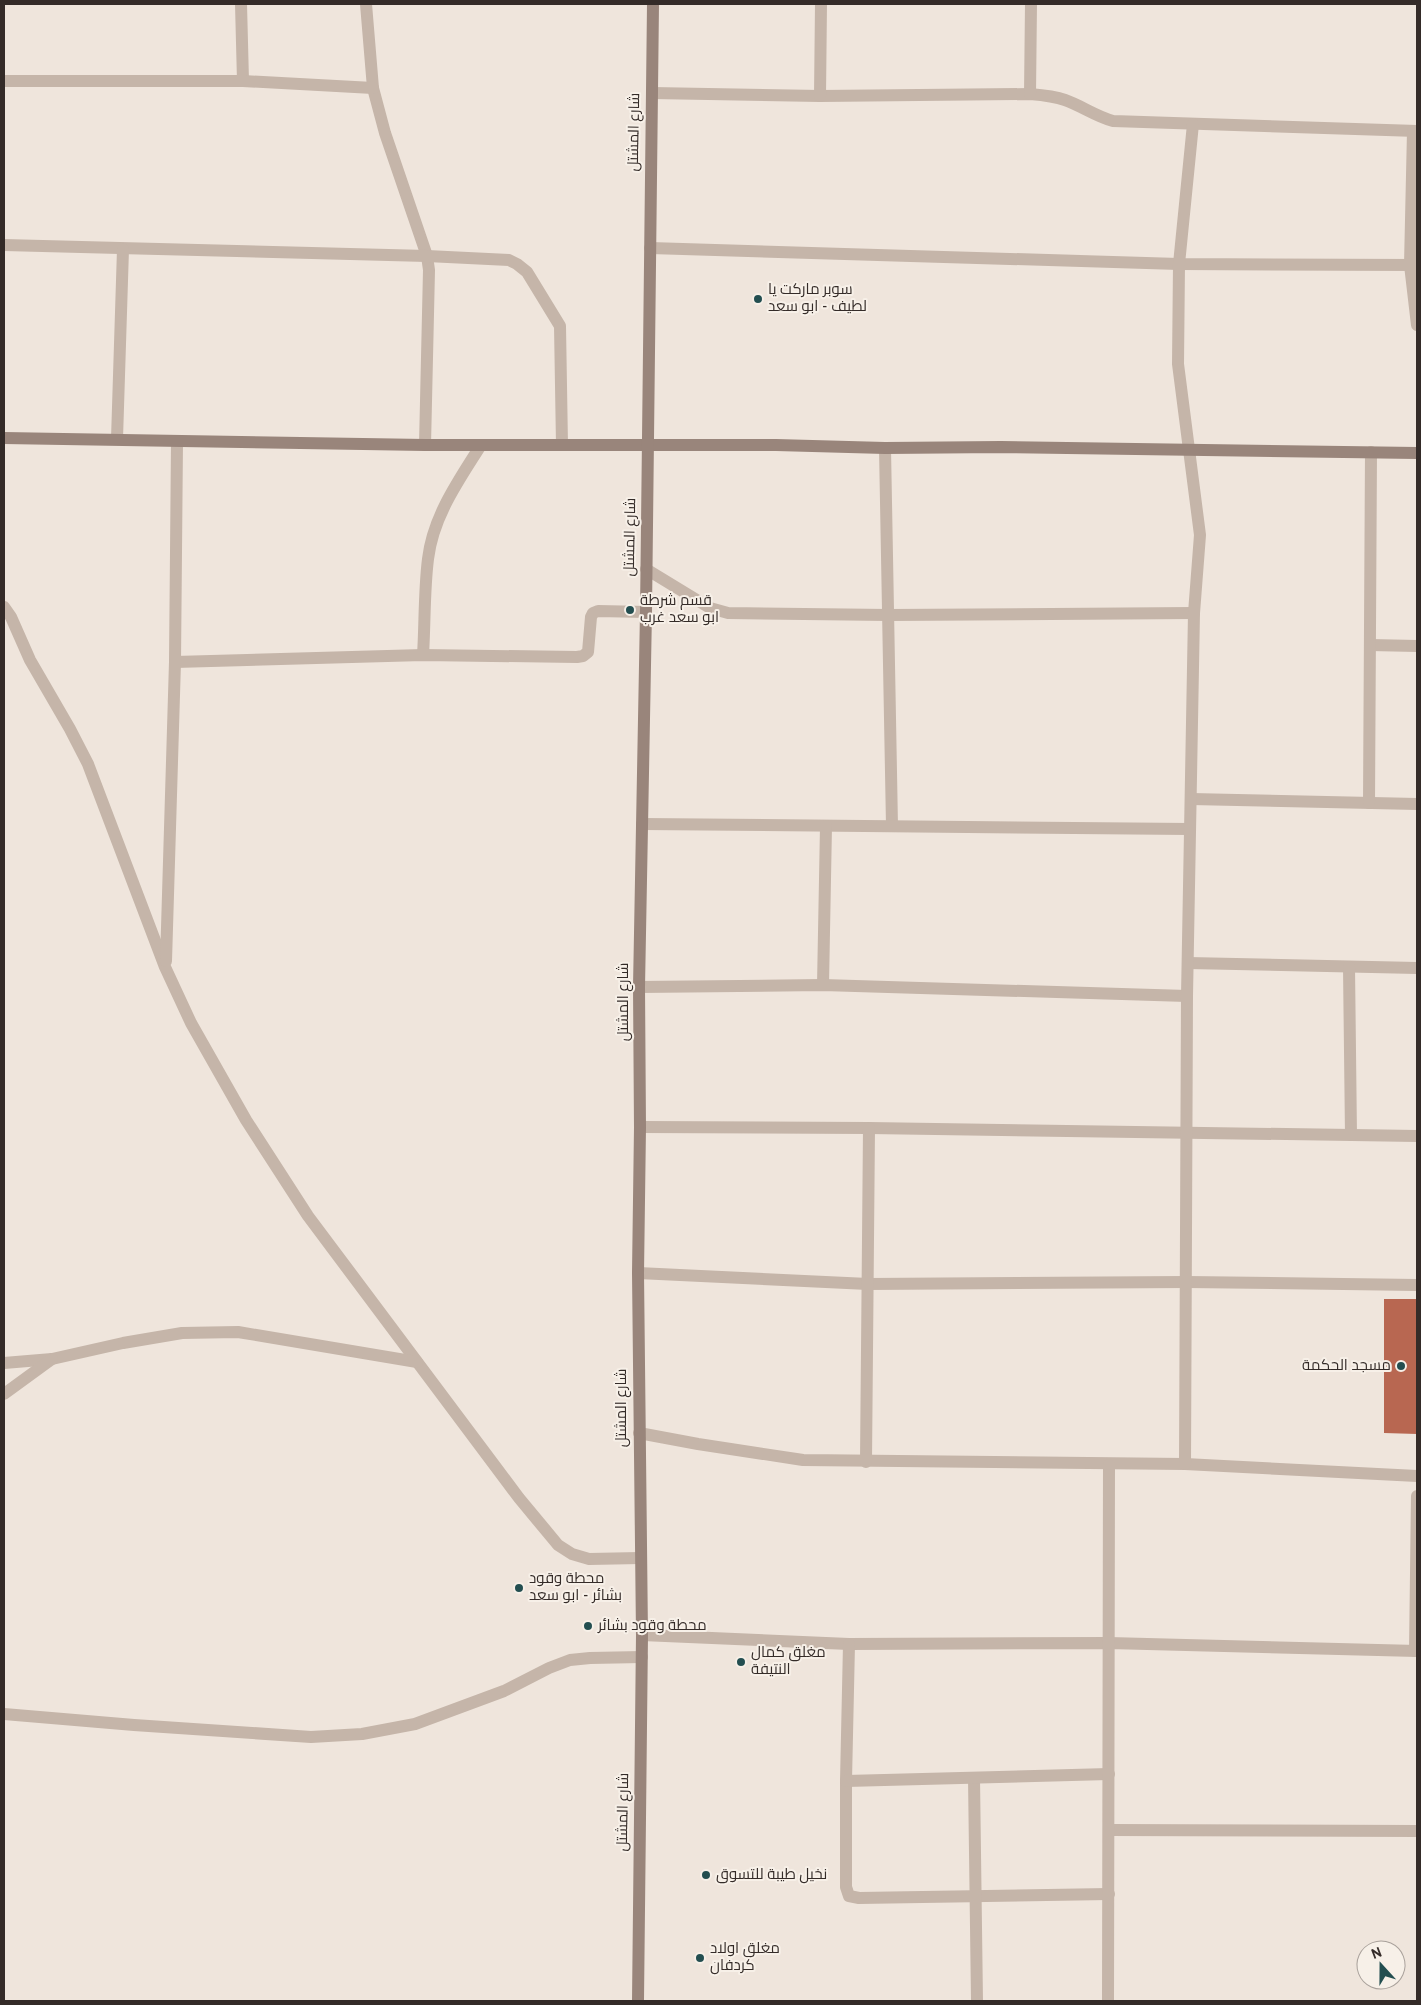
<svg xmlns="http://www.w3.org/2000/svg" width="1421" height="2005" font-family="Overpass,Cairo,sans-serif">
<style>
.building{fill:#b86751}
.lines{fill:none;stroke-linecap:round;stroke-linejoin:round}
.street{stroke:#c5b5a9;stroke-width:12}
.secondary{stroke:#99857b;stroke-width:12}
.poi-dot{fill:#234e50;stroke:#f7f0e8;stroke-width:2}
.labels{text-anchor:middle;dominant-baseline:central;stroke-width:4;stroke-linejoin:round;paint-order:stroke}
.street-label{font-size:15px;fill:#342b28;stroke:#f7f0e8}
.poi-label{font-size:15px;fill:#342b28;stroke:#f7f0e8;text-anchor:start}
</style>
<rect width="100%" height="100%" fill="#efe5dc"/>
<path class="building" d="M 1384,1299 L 1417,1299 L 1417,1434 L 1384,1433 Z"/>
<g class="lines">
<g class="street">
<path d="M 241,4 L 243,81"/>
<path d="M 366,4 L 373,88 L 385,133 L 427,256 L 429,270 L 425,445"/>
<path d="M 4,81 L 243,81 L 373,88"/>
<path d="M 652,93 L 820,96 L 1030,94 C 1042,95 1054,96 1065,100 C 1082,106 1095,116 1113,121 L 1417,131"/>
<path d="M 1030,94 L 1031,4"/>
<path d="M 820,96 L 821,4"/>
<path d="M 1413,131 L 1410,265 L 1417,325"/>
<path d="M 4,245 L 427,256 L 509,260 L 517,264 L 527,272 L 560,326 L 562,445"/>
<path d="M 650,248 L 1179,264 L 1417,265"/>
<path d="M 117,439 L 123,249"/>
<path d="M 885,448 L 892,826"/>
<path d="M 646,569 L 710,608 L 728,613 L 888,615 L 1194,613"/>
<path d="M 4,607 L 11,617 L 30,660 L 70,729 L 88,764 L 165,967 L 191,1023 L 246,1120 L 308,1216 L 519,1498 L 558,1545 L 572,1554 L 589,1559 L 640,1558"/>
<path d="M 1370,645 L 1417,646"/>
<path d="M 423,655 C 425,624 424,591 428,559 C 433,516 459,480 481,445"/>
<path d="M 175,662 L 423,655 L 577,657 L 583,656 L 588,652 L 591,617 L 593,613 L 598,611 L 646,612"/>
<path d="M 1191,799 L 1417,804"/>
<path d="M 1369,803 L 1371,452"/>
<path d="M 642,824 L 1190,829"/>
<path d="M 166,961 L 175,662 L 177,442"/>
<path d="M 1188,963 L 1417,968"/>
<path d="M 1349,967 L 1351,1135"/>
<path d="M 823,985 L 826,826"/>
<path d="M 639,987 L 823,985 L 1187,996"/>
<path d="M 640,1127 L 869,1128 L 1417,1136"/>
<path d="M 638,1273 L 868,1284 L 1187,1282 L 1417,1285"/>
<path d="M 4,1363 L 52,1359 L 123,1343 L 182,1333 L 238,1332 L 417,1362"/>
<path d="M 4,1394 L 52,1359"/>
<path d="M 639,1433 L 698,1444 L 803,1460 L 1185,1464 L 1417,1476"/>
<path d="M 866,1462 L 869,1128"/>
<path d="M 1185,1464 L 1187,996 L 1194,613 L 1200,535 L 1178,364 L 1179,264 L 1193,124"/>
<path d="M 642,1635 L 849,1644 L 1109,1643 L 1417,1651"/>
<path d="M 849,1644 L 846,1781 L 846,1887 L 849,1896 L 859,1898 L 1109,1894"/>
<path d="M 1415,1651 L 1417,1496"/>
<path d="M 4,1714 L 134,1725 L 311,1737 L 362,1734 L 415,1724 L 504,1691 L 549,1668 L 570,1660 L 590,1658 L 642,1657"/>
<path d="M 974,1778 L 977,2001"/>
<path d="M 846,1781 L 1109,1774"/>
<path d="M 1109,1830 L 1417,1831"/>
<path d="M 1108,2001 L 1109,1465"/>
</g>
<g class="secondary">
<path d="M 4,438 L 425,445 L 776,445 L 885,448 L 1001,447 L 1417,453"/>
<path d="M 638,2001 L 642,1635 L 638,1273 L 640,1127 L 639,987 L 646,612 L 653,4"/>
</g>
</g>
<g class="poi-dot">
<circle cx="758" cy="299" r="5"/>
<circle cx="630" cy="610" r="5"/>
<circle cx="1401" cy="1366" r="5"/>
<circle cx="519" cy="1588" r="5"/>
<circle cx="588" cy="1626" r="5"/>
<circle cx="741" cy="1662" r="5"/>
<circle cx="706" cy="1875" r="5"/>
<circle cx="700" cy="1958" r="5"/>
</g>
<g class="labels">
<g class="street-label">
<text transform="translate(635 132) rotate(-89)">شارع المشتل</text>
<text transform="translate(631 537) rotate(-89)">شارع المشتل</text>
<text transform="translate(624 1002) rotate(-90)">شارع المشتل</text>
<text transform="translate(622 1408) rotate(-90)">شارع المشتل</text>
<text transform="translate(624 1812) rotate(-89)">شارع المشتل</text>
</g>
<g class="poi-label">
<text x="768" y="290">سوبر ماركت يا<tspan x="768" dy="17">لطيف - ابو سعد</tspan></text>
<text x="640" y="601">قسم شرطة<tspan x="640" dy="17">ابو سعد غرب</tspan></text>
<text x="1391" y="1366" text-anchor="end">مسجد الحكمة</text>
<text x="529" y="1579">محطة وقود<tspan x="529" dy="17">بشائر - ابو سعد</tspan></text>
<text x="598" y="1626">محطة وقود بشائر</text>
<text x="751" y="1653">مغلق كمال<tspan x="751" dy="17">النتيفة</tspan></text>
<text x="716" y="1875">نخيل طيبة للتسوق</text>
<text x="710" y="1949">مغلق اولاد<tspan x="710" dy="17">كردفان</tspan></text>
</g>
</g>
<rect width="1421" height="2005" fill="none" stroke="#342b28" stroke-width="10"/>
<g transform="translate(1381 1965) rotate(339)"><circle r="24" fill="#f7f0e8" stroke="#a9a19b"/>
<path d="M0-4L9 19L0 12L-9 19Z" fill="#234e50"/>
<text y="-8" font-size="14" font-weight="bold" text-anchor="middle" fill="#342b28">N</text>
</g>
</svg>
